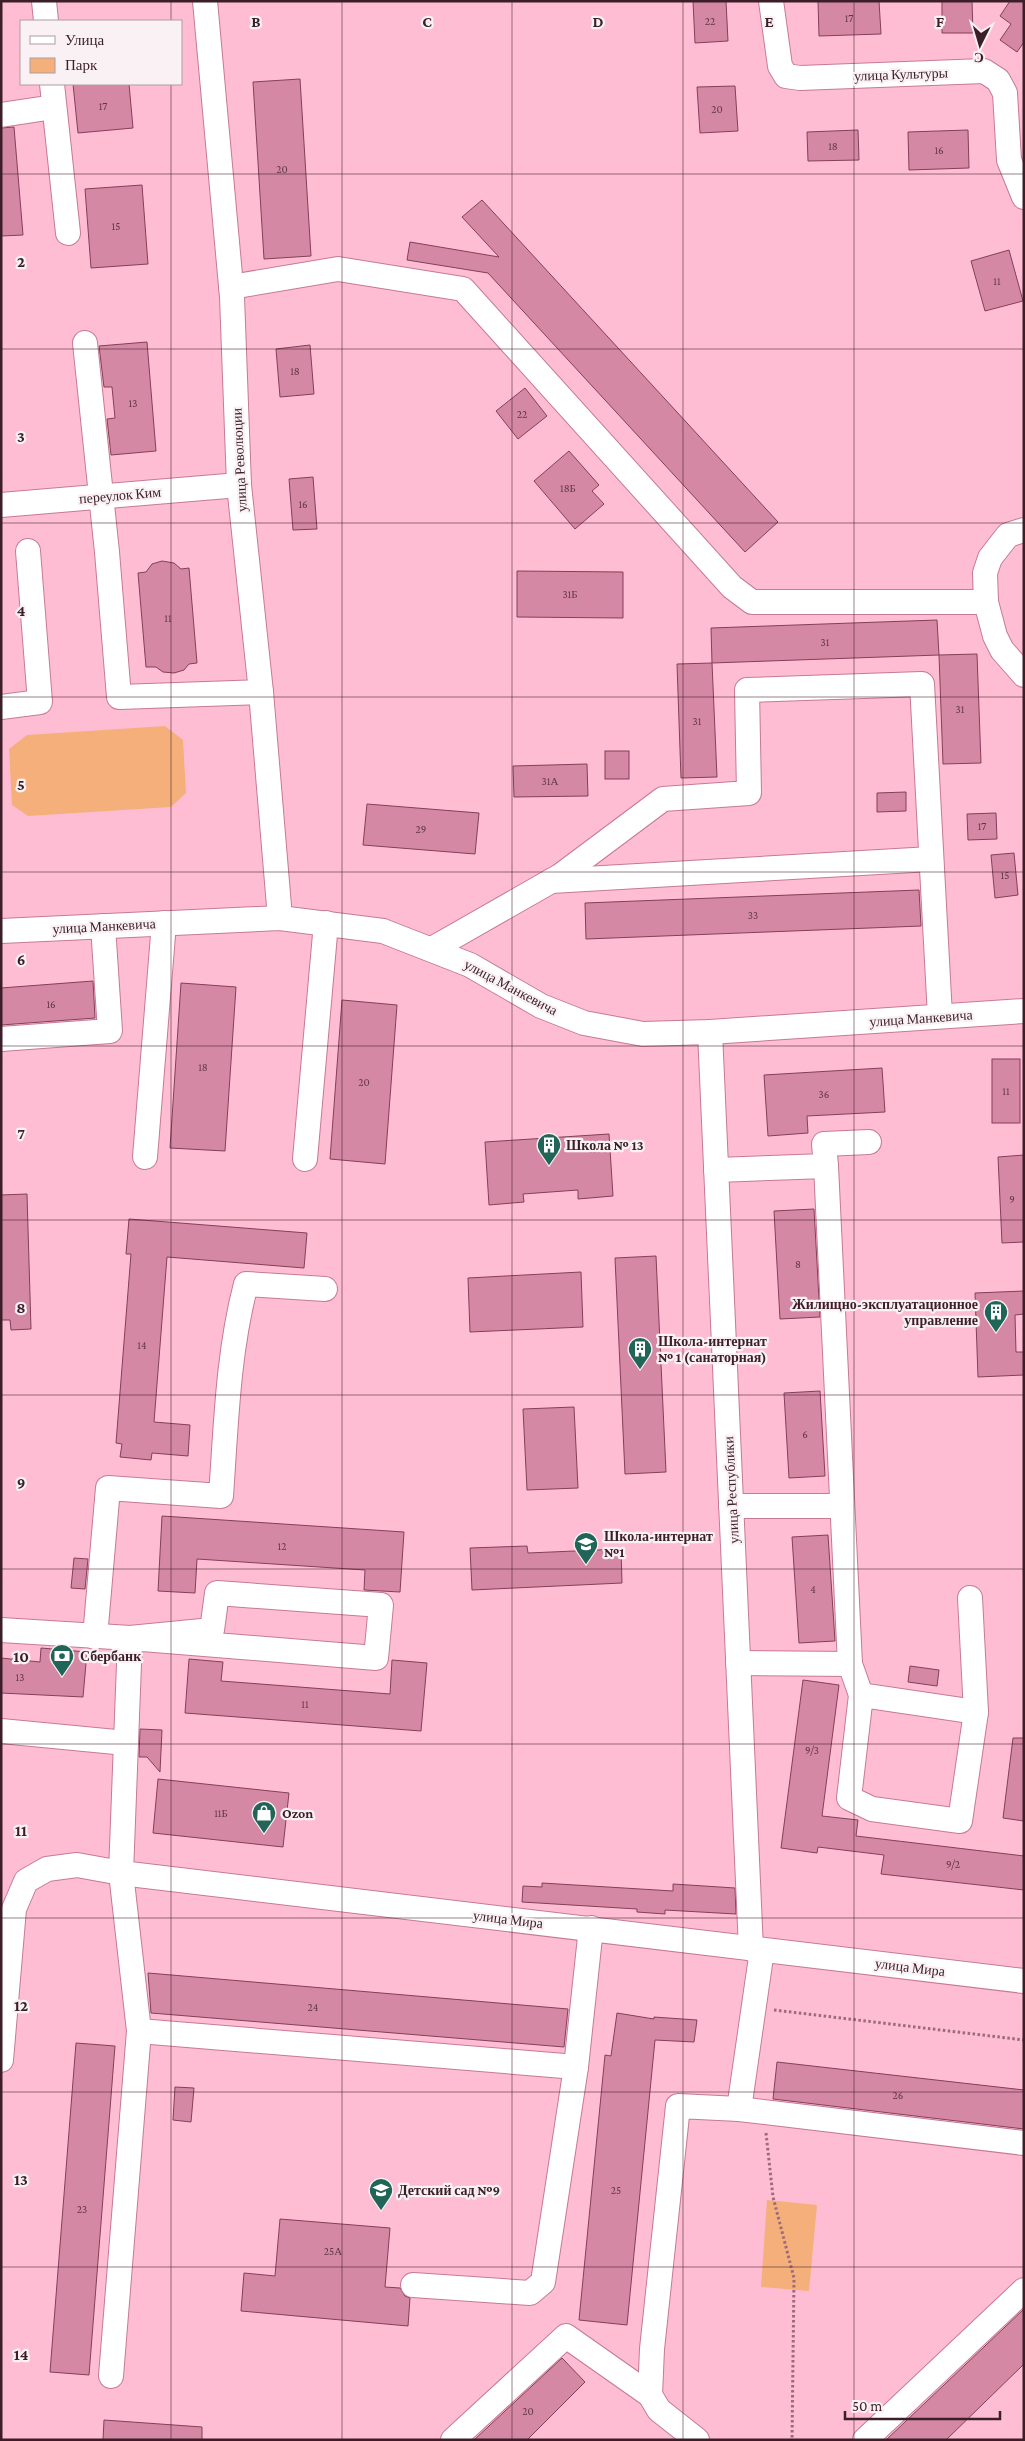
<svg xmlns="http://www.w3.org/2000/svg" width="1025" height="2441" font-family="'Crimson Pro',serif">
<style>
.green{fill:#f5af7b}
.building{fill:#d588a3;stroke:#843f5a}
.lines{fill:none;stroke-linecap:round;stroke-linejoin:round}
.minor-casing{stroke:#c67a95;stroke-width:26}
.path{stroke:#9b6b7c;stroke-width:3;stroke-dasharray:2.5 2.5;stroke-linecap:butt}
.minor{stroke:#fff;stroke-width:24}
.grid{fill:none;stroke:#3c1e29;stroke-width:1;stroke-opacity:0.55}
.labels{text-anchor:middle;dominant-baseline:central;stroke-width:4.5;stroke-linejoin:round;paint-order:stroke}
.number-label{font-size:11px;fill:#623848}
.street-label{font-size:14px;fill:#3c1e29;stroke:#f9f1f3}
.poi-label{font-size:14px;font-weight:bold;fill:#3c1e29;stroke:#f9f1f3;text-anchor:start}
.grid-label{font-size:16px;text-anchor:middle;font-weight:bold;fill:#3c1e29;stroke:#f9f1f3;stroke-width:4.5;stroke-linejoin:round;paint-order:stroke}
</style>
<rect width="100%" height="100%" fill="#ffbdd3"/>
<g class="green">
<path d="M 165,726 L 183,740 L 186,793 L 171,807 L 28,816 L 12,805 L 9,749 L 27,735 Z"/>
<path d="M 767,2200 L 817,2205 L 809,2291 L 761,2287 Z"/>
</g>
<g class="building">
<path d="M 693,1 L 726,1 L 728,41 L 695,43 Z"/>
<path d="M 818,1 L 879,1 L 881,34 L 819,36 Z"/>
<path d="M 942,1 L 972,1 L 973,33 L 942,33 Z"/>
<path d="M 1010,1 L 1024,1 L 1024,42 L 1017,52 L 1000,40 L 1011,24 L 1000,16 Z"/>
<path d="M 300,79 L 311,256 L 264,259 L 253,82 Z"/>
<path d="M 73,84 L 129,84 L 133,128 L 78,133 Z"/>
<path d="M 735,86 L 738,131 L 700,133 L 697,87 Z"/>
<path d="M 14,127 L 23,235 L 1,236 L 1,128 Z"/>
<path d="M 858,130 L 859,160 L 808,161 L 807,132 Z"/>
<path d="M 968,130 L 969,168 L 909,170 L 908,132 Z"/>
<path d="M 142,185 L 148,264 L 91,268 L 85,189 Z"/>
<path d="M 482,200 L 778,522 L 745,552 L 488,273 L 407,260 L 410,242 L 499,257 L 462,217 Z"/>
<path d="M 1009,250 L 1023,301 L 985,311 L 971,261 Z"/>
<path d="M 147,342 L 156,451 L 111,455 L 107,419 L 115,418 L 112,387 L 104,387 L 99,346 Z"/>
<path d="M 310,345 L 314,394 L 280,397 L 276,349 Z"/>
<path d="M 525,388 L 547,416 L 518,439 L 496,411 Z"/>
<path d="M 569,451 L 599,485 L 592,491 L 604,504 L 575,529 L 534,481 Z"/>
<path d="M 313,477 L 317,529 L 293,530 L 289,479 Z"/>
<path d="M 162,561 L 174,563 L 181,569 L 189,568 L 197,663 L 189,664 L 184,670 L 174,673 L 163,672 L 156,667 L 146,667 L 138,573 L 146,572 L 152,564 Z"/>
<path d="M 517,571 L 623,572 L 623,618 L 517,617 Z"/>
<path d="M 937,620 L 939,655 L 712,663 L 711,628 Z"/>
<path d="M 977,654 L 981,763 L 943,764 L 939,655 Z"/>
<path d="M 712,663 L 717,777 L 681,778 L 677,664 Z"/>
<rect x="605" y="751" width="24" height="28"/>
<path d="M 587,764 L 588,796 L 514,797 L 513,766 Z"/>
<path d="M 906,792 L 906,811 L 877,812 L 877,793 Z"/>
<path d="M 367,804 L 479,813 L 475,854 L 363,845 Z"/>
<path d="M 996,813 L 997,839 L 968,840 L 967,814 Z"/>
<path d="M 1014,853 L 1018,895 L 995,898 L 991,855 Z"/>
<path d="M 919,890 L 921,926 L 586,939 L 585,903 Z"/>
<path d="M 93,981 L 95,1018 L 1,1025 L 1,988 Z"/>
<path d="M 181,983 L 236,987 L 225,1151 L 170,1148 Z"/>
<path d="M 342,1000 L 397,1005 L 385,1164 L 330,1159 Z"/>
<rect x="992" y="1059" width="28" height="64"/>
<path d="M 882,1068 L 885,1112 L 807,1116 L 808,1133 L 768,1136 L 764,1075 Z"/>
<path d="M 609,1134 L 613,1196 L 578,1199 L 578,1190 L 523,1194 L 524,1202 L 489,1205 L 485,1142 Z"/>
<path d="M 1024,1155 L 1024,1242 L 1002,1243 L 998,1157 Z"/>
<path d="M 27,1194 L 31,1329 L 11,1330 L 10,1320 L 1,1320 L 1,1195 Z"/>
<path d="M 814,1209 L 820,1317 L 780,1319 L 774,1211 Z"/>
<path d="M 129,1219 L 307,1233 L 304,1268 L 167,1257 L 154,1422 L 190,1425 L 188,1456 L 152,1453 L 151,1460 L 120,1457 L 122,1444 L 116,1443 L 131,1254 L 126,1254 Z"/>
<path d="M 656,1256 L 666,1472 L 625,1474 L 615,1258 Z"/>
<path d="M 581,1272 L 583,1327 L 470,1332 L 468,1278 Z"/>
<path d="M 1024,1291 L 1024,1314 L 1015,1315 L 1016,1352 L 1024,1352 L 1024,1375 L 978,1377 L 975,1293 Z"/>
<path d="M 820,1391 L 825,1476 L 789,1478 L 784,1393 Z"/>
<path d="M 574,1407 L 578,1488 L 527,1490 L 523,1409 Z"/>
<path d="M 162,1516 L 404,1532 L 400,1592 L 364,1590 L 365,1570 L 197,1559 L 195,1593 L 158,1591 Z"/>
<path d="M 828,1535 L 835,1641 L 799,1643 L 792,1537 Z"/>
<path d="M 527,1546 L 528,1553 L 621,1549 L 622,1583 L 472,1590 L 470,1548 Z"/>
<path d="M 74,1558 L 88,1559 L 85,1589 L 71,1588 Z"/>
<path d="M 41,1648 L 87,1652 L 83,1697 L 1,1693 L 1,1658 L 40,1662 Z"/>
<path d="M 189,1659 L 223,1662 L 221,1681 L 390,1694 L 392,1660 L 427,1663 L 421,1731 L 185,1713 Z"/>
<path d="M 910,1666 L 939,1670 L 937,1686 L 908,1682 Z"/>
<path d="M 803,1680 L 839,1685 L 822,1816 L 858,1820 L 856,1836 L 1024,1856 L 1024,1890 L 881,1874 L 884,1855 L 818,1847 L 817,1853 L 781,1848 Z"/>
<path d="M 140,1729 L 162,1730 L 160,1772 L 147,1757 L 139,1757 Z"/>
<path d="M 1013,1738 L 1024,1738 L 1024,1821 L 1003,1818 Z"/>
<path d="M 158,1779 L 289,1793 L 283,1847 L 153,1833 Z"/>
<path d="M 542,1883 L 673,1891 L 673,1884 L 735,1888 L 736,1914 L 665,1910 L 665,1914 L 637,1912 L 637,1909 L 522,1902 L 523,1886 L 542,1887 Z"/>
<path d="M 148,1973 L 568,2009 L 564,2047 L 151,2013 Z"/>
<path d="M 617,2013 L 654,2019 L 654,2017 L 697,2020 L 694,2042 L 655,2040 L 627,2325 L 579,2320 L 605,2055 L 611,2056 Z"/>
<path d="M 76,2043 L 115,2046 L 89,2375 L 50,2372 Z"/>
<path d="M 777,2062 L 1024,2090 L 1024,2129 L 773,2099 Z"/>
<path d="M 175,2087 L 194,2088 L 191,2122 L 173,2120 Z"/>
<path d="M 280,2219 L 390,2228 L 385,2287 L 400,2288 L 405,2296 L 410,2298 L 408,2326 L 241,2311 L 244,2273 L 275,2276 Z"/>
<path d="M 1024,2309 L 1024,2364 L 946,2440 L 886,2440 Z"/>
<path d="M 562,2358 L 585,2382 L 527,2440 L 474,2440 Z"/>
<path d="M 104,2420 L 202,2427 L 202,2440 L 103,2440 Z"/>
</g>
<g class="lines">
<g class="minor-casing">
<g id="minor">
<path d="M 44,1 L 46,21"/>
<path d="M 205,1 L 232,297 L 239,485 L 261,692 L 280,918"/>
<path d="M 771,1 L 780,66 L 786,76 L 800,78 L 984,71 L 998,80 L 1005,93 L 1009,160 L 1024,197"/>
<path d="M 52,84 L 68,233"/>
<path d="M 1,115 L 54,107"/>
<path d="M 231,287 L 338,269 L 463,289 L 732,587 L 752,602 L 986,602"/>
<path d="M 85,343 L 107,552 L 119,697 L 261,692"/>
<path d="M 1,505 L 239,485"/>
<path d="M 1024,530 L 1008,535 L 990,558 L 985,573 L 986,602 L 995,636 L 1002,650 L 1024,675"/>
<path d="M 1,707 L 40,702 L 28,551"/>
<path d="M 551,881 L 931,859"/>
<path d="M 1,931 L 280,918 L 383,931 L 470,965 L 541,1006 L 584,1023 L 643,1034 L 710,1032 L 1024,1011"/>
<path d="M 432,949 L 560,876 L 663,799 L 749,793 L 747,690 L 922,684 L 940,1016"/>
<path d="M 710,1032 L 751,1949"/>
<path d="M 1,1039 L 110,1031 L 103,926"/>
<path d="M 145,1157 L 164,923"/>
<path d="M 305,1159 L 326,923"/>
<path d="M 826,1166 L 850,1664 L 861,1695 L 849,1798 L 872,1809 L 960,1821 L 976,1712 L 861,1695"/>
<path d="M 716,1170 L 826,1166 L 824,1144 L 869,1142"/>
<path d="M 731,1506 L 842,1506"/>
<path d="M 970,1598 L 976,1712"/>
<path d="M 1,1630 L 130,1638 L 212,1630 L 217,1593 L 381,1605 L 376,1658 L 130,1638 L 121,1873 L 139,2031 L 111,2376"/>
<path d="M 95,1637 L 108,1488 L 221,1496 C 226,1425 228,1352 246,1284 L 325,1289"/>
<path d="M 738,1663 L 850,1664"/>
<path d="M 1,1731 L 126,1743"/>
<path d="M 139,2031 L 576,2067"/>
<path d="M 1,2060 L 14,1909 L 26,1881 L 47,1869 L 77,1865 L 121,1873 L 1024,1981"/>
<path d="M 739,2109 L 762,1950"/>
<path d="M 413,2285 L 530,2293 L 543,2282 L 576,2067 L 591,1928"/>
<path d="M 650,2395 L 652,2349 L 678,2106 L 739,2109 L 1024,2143"/>
<path d="M 453,2440 L 566,2336 L 650,2395 L 659,2410 L 697,2440"/>
<path d="M 865,2440 L 1024,2290"/>
</g>
</g>
<g class="path">
<path d="M 774,2010 L 1024,2040"/>
<path d="M 766,2133 L 773,2197 L 794,2278 L 792,2440"/>
</g>
<use href="#minor" class="minor"/>
</g>
<path class="grid" d="M 171,1 L 171,21M 342,1 L 342,2440M 512,1 L 512,2440M 683,1 L 683,2440M 854,1 L 854,2440M 171,84 L 171,2440M 1,174 L 1024,174M 1,349 L 1024,349M 1,523 L 1024,523M 1,697 L 1024,697M 1,872 L 1024,872M 1,1046 L 1024,1046M 1,1220 L 1024,1220M 1,1395 L 1024,1395M 1,1569 L 1024,1569M 1,1744 L 1024,1744M 1,1918 L 1024,1918M 1,2092 L 1024,2092M 1,2267 L 1024,2267"/>
<defs>
<g id="building-pin" transform="scale(1.25)"><path d="M0 17L-7.5 6A9.5 9.5 0 1 1 7.5 6Z" fill="#206557" stroke="#f9f1f3"/><path d="M-4-6H4V6H1V3H-1V6H-4ZM-2.5-4.3h1.7v1.8h-1.7ZM.8-4.3h1.7v1.8H.8ZM-2.5-1h1.7V.8h-1.7ZM.8-1h1.7V.8H.8Z" fill="#fff"/></g>
<g id="school-pin" transform="scale(1.25)"><path d="M0 17L-7.5 6A9.5 9.5 0 1 1 7.5 6Z" fill="#206557" stroke="#f9f1f3"/><path d="M0-5L7-2L0 1L-7-2ZM-4 1L0 2.5L4 1V4Q0 6-4 4Z" fill="#fff"/></g>
<g id="bank-pin" transform="scale(1.25)"><path d="M0 17L-7.5 6A9.5 9.5 0 1 1 7.5 6Z" fill="#206557" stroke="#f9f1f3"/><path d="M-6-4H6V4H-6ZM0-2.3a2.3 2.3 0 1 0 0 4.6a2.3 2.3 0 1 0 0-4.6Z" fill="#fff"/></g>
<g id="shop-pin" transform="scale(1.25)"><path d="M0 17L-7.5 6A9.5 9.5 0 1 1 7.5 6Z" fill="#206557" stroke="#f9f1f3"/><path d="M-5-2.5h2.3a2.7 3.5 0 0 1 5.4 0H5L5.5 6h-11ZM-1.5-2.5h3a1.5 2.3 0 0 0-3 0Z" fill="#fff"/></g>
</defs>
<g fill-rule="evenodd">
<use href="#building-pin" x="549" y="1145"/>
<use href="#building-pin" x="996" y="1312"/>
<use href="#building-pin" x="640" y="1349"/>
<use href="#school-pin" x="586" y="1544"/>
<use href="#bank-pin" x="62" y="1656"/>
<use href="#shop-pin" x="264" y="1813"/>
<use href="#school-pin" x="381" y="2190"/>
</g>
<g class="labels">
<g class="number-label">
<text x="849" y="18">17</text>
<text x="710" y="21">22</text>
<text x="103" y="106">17</text>
<text x="717" y="109">20</text>
<text x="833" y="146">18</text>
<text x="939" y="150">16</text>
<text x="282" y="169">20</text>
<text x="116" y="226">15</text>
<text x="997" y="281">11</text>
<text x="295" y="371">18</text>
<text x="133" y="403">13</text>
<text x="522" y="414">22</text>
<text x="568" y="488">18Б</text>
<text x="303" y="504">16</text>
<text x="570" y="594">31Б</text>
<text x="168" y="618">11</text>
<text x="825" y="642">31</text>
<text x="960" y="709">31</text>
<text x="697" y="721">31</text>
<text x="550" y="781">31А</text>
<text x="982" y="826">17</text>
<text x="421" y="829">29</text>
<text x="1005" y="875">15</text>
<text x="753" y="915">33</text>
<text x="51" y="1004">16</text>
<text x="203" y="1067">18</text>
<text x="364" y="1082">20</text>
<text x="1006" y="1091">11</text>
<text x="824" y="1094">36</text>
<text x="1012" y="1199">9</text>
<text x="798" y="1264">8</text>
<text x="142" y="1345">14</text>
<text x="805" y="1434">6</text>
<text x="282" y="1546">12</text>
<text x="813" y="1589">4</text>
<text x="20" y="1677">13</text>
<text x="305" y="1704">11</text>
<text x="812" y="1750">9/3</text>
<text x="221" y="1813">11Б</text>
<text x="953" y="1864">9/2</text>
<text x="313" y="2007">24</text>
<text x="898" y="2095">26</text>
<text x="616" y="2190">25</text>
<text x="82" y="2209">23</text>
<text x="333" y="2251">25А</text>
<text x="528" y="2411">20</text>
</g>
<g class="street-label">
<text transform="translate(901 74) rotate(-2)">улица Культуры</text>
<text transform="translate(239 460) rotate(-93)">улица Революции</text>
<text transform="translate(120 495) rotate(-5)">переулок Ким</text>
<text transform="translate(104 926) rotate(-3)">улица Манкевича</text>
<text transform="translate(511 987) rotate(28)">улица Манкевича</text>
<text transform="translate(921 1018) rotate(-4)">улица Манкевича</text>
<text transform="translate(731 1490) rotate(-93)">улица Республики</text>
<text transform="translate(508 1919) rotate(7)">улица Мира</text>
<text transform="translate(910 1967) rotate(7)">улица Мира</text>
</g>
<g class="poi-label">
<text x="566" y="1145">Школа № 13</text>
<text x="978" y="1304" text-anchor="end">Жилищно-эксплуатационное<tspan x="978" dy="16">управление</tspan></text>
<text x="658" y="1341">Школа-интернат<tspan x="658" dy="16">№ 1 (санаторная)</tspan></text>
<text x="604" y="1536">Школа-интернат<tspan x="604" dy="16">№1</tspan></text>
<text x="80" y="1656">Сбербанк</text>
<text x="282" y="1813">Ozon</text>
<text x="398" y="2190">Детский сад №9</text>
</g>
</g>
<g class="grid-label">
<text x="256" y="27">B</text>
<text x="427" y="27">C</text>
<text x="598" y="27">D</text>
<text x="769" y="27">E</text>
<text x="940" y="27">F</text>
<text x="21" y="267">2</text>
<text x="21" y="442">3</text>
<text x="21" y="616">4</text>
<text x="21" y="790">5</text>
<text x="21" y="965">6</text>
<text x="21" y="1139">7</text>
<text x="21" y="1313">8</text>
<text x="21" y="1488">9</text>
<text x="21" y="1662">10</text>
<text x="21" y="1836">11</text>
<text x="21" y="2011">12</text>
<text x="21" y="2185">13</text>
<text x="21" y="2360">14</text>
</g>
<rect width="1025" height="2441" fill="none" stroke="#3c1e29" stroke-width="5"/>
<rect x="20" y="20" width="162" height="65" fill="#f9f1f3" stroke="#ad9da2"/>
<rect x="30" y="36" width="25" height="8" fill="#ffffff" stroke="#ad9da2"/>
<text x="65" y="45" font-size="15" fill="#3c1e29">Улица</text>
<rect x="30" y="58" width="25" height="15" fill="#f5af7b" stroke="#ad9da2"/>
<text x="65" y="70" font-size="15" fill="#3c1e29">Парк</text>
<g transform="translate(980 45) rotate(185)" stroke="#f9f1f3" stroke-width="4" paint-order="stroke">
<path d="M0-4L9 19L0 12L-9 19Z" fill="#3c1e29"/>
<text y="-8" font-size="14" font-weight="bold" text-anchor="middle" fill="#3c1e29">С</text>
</g>
<path d="M845 2411v8h155v-8" fill="none" stroke="#3c1e29" stroke-width="2.5"/>
<text x="852" y="2411" font-size="15" fill="#3c1e29" stroke="#f9f1f3" stroke-width="4" paint-order="stroke">50 m</text>
</svg>
